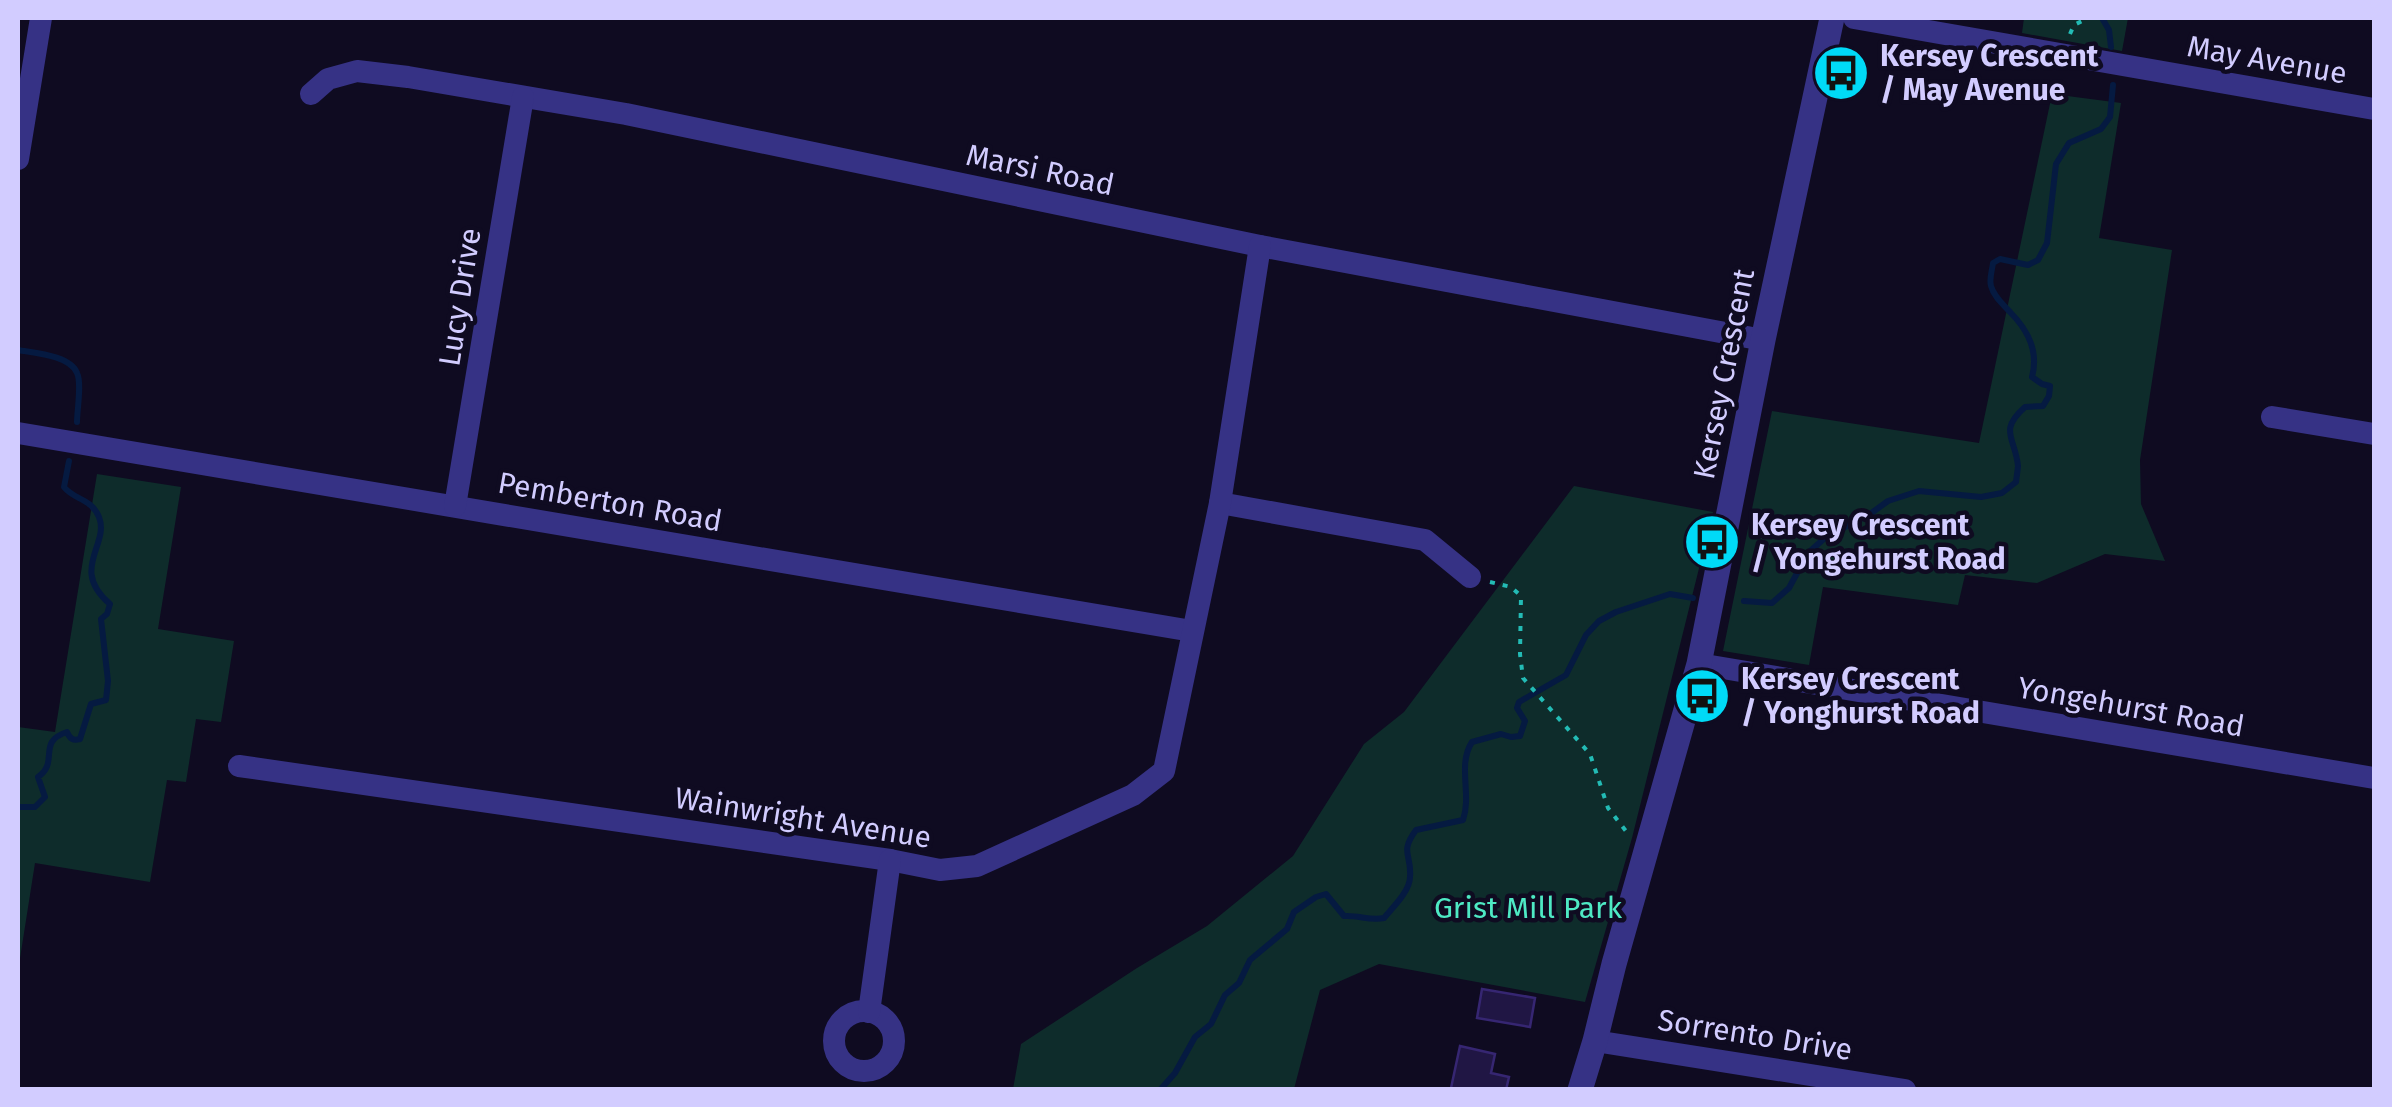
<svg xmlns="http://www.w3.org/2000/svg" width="2392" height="1107" font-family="'Fira Sans',sans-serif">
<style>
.green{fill:#0e2c2b}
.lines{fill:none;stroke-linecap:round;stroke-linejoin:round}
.stream{stroke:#051a41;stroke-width:6}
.building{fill:#201644;stroke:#362672;stroke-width:2.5}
.path{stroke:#23bbb5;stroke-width:4;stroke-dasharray:5 8;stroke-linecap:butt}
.minor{stroke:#363285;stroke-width:22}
.tertiary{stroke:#363285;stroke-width:25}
.labels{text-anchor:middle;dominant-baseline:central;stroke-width:9;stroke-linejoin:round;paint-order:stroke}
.poi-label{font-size:30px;font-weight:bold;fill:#d2ccff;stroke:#0f0b21;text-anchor:start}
.street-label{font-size:30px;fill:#d2ccff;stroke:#0f0b21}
.park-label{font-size:30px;fill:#4ee9c4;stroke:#0f0b21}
</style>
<rect width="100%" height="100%" fill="#0f0b21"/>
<g class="green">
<path d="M 2024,18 L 2128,18 L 2122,51 L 2022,33 Z"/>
<path d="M 2052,94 L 2121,103 L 2099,238 L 2172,250 L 2140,460 L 2141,504 L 2165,561 L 2105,554 L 2037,583 L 1965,575 L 1958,605 L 1823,587 L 1809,665 L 1723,651 L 1772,411 L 1979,443 Z"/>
<path d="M 97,474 L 181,487 L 158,629 L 234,641 L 221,722 L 196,719 L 186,782 L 167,780 L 150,882 L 35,863 L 18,971 L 18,727 L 55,732 Z"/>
<path d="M 1574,486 L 1713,512 L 1632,838 L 1585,1002 L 1379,964 L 1320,990 L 1294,1089 L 1013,1089 L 1021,1044 L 1137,968 L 1207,926 L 1293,856 L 1364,744 L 1404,712 Z"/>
</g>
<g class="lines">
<g class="stream">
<path d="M 2102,18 L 2109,30 L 2111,47"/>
<path d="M 18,350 C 33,353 70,355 77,373 C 82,383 77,410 77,422"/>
<path d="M 1744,601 L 1772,603 L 1789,588 L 1808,553 L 1826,537 L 1870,514 L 1888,501 L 1919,491 L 1981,497 L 2002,493 L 2016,482 C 2016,482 2018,467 2018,466 C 2015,437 1998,431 2025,407 L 2043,406 L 2049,396 L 2050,386 L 2042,384 L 2032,377 C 2039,351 2028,330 2010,312 C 2003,304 1994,297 1991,286 C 1989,279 1992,271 1993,263 L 2000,259 L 2028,265 L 2038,260 L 2047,243 L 2056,164 L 2069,143 L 2101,129 L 2110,117 L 2113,85"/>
<path d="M 18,807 L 35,807 L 45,797 L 38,777 C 60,762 36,742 67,732 C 70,739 73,741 80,739 L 91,704 L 106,700 L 108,681 L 101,619 L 107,614 L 110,604 C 69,569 110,545 99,517 C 91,498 74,500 64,487 L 69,461"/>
<path d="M 1160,1090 L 1175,1073 L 1195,1037 L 1211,1024 L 1225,995 L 1239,983 L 1250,960 L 1287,929 L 1294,912 L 1316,897 L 1326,894 L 1344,916 C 1359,915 1370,921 1384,918 C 1393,907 1410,891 1410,877 C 1412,854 1399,853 1416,830 L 1463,820 C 1472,794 1457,765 1472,742 L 1501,734 L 1511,737 L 1520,736 L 1525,721 L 1517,708 L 1519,702 L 1566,675 L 1586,635 L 1599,621 L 1616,612 L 1670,594 L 1693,598"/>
</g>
</g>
<g class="building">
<path d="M 1482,989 L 1535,998 L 1530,1027 L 1477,1018 Z"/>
<path d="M 1460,1046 L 1495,1054 L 1491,1073 L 1509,1077 L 1506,1090 L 1451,1088 Z"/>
</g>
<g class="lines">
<g class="path">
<path d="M 2070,34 L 2074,25 L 2088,18"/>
<path d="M 1490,582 L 1511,587 L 1521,596 L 1520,654 L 1523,678 L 1590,754 L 1608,808 L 1629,835"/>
</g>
<g class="minor">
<path d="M 1854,18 L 2374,109"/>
<path d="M 311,94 L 328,79 L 357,71 L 408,77 L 626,114 L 1260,246 L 1763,340"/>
<path d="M 18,159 L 41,18"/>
<path d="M 2272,417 L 2374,434"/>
<path d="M 18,433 L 1192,631"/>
<path d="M 1220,503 L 1425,540 L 1470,577"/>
<path d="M 455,506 L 523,97"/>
<path d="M 1699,664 L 2374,778"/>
<path d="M 239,766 L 890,860 L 940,870 L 977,866 L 1133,795 L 1164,771 L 1220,503 L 1260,246"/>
<circle cx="864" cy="1041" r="30"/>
<path d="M 869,1012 L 890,860"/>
<path d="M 1595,1041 L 1905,1090"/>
</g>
<path class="tertiary" d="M 1580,1090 L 1595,1041 L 1614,964 L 1699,664 L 1763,340 L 1832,18"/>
</g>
<defs>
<g id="bus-disc" transform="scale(2.875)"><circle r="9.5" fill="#00daf7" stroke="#0f0b21"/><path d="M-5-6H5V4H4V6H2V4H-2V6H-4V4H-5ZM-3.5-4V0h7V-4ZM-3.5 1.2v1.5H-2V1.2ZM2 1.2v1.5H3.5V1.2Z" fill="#111"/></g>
</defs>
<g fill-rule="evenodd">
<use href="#bus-disc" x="1841" y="73"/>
<use href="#bus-disc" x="1712" y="542"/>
<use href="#bus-disc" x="1702" y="696"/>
</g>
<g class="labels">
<g class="poi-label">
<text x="1880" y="56">Kersey Crescent<tspan x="1880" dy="34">/ May Avenue</tspan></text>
<text x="1751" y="525">Kersey Crescent<tspan x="1751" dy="34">/ Yongehurst Road</tspan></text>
<text x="1741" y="679">Kersey Crescent<tspan x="1741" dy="34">/ Yonghurst Road</tspan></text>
</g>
<g class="street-label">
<text transform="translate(2267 60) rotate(10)">May Avenue</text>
<text transform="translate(1040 170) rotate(12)">Marsi Road</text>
<text transform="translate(460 297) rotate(-81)">Lucy Drive</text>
<text transform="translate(1724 374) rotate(-79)">Kersey Crescent</text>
<text transform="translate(610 502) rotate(10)">Pemberton Road</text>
<text transform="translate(2131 707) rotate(10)">Yongehurst Road</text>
<text transform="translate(803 818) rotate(9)">Wainwright Avenue</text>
<text transform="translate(1755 1035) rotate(9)">Sorrento Drive</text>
</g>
<g class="park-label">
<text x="1528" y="908">Grist Mill Park</text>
</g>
</g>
<rect width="2392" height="1107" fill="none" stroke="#d2ccff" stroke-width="40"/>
</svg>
